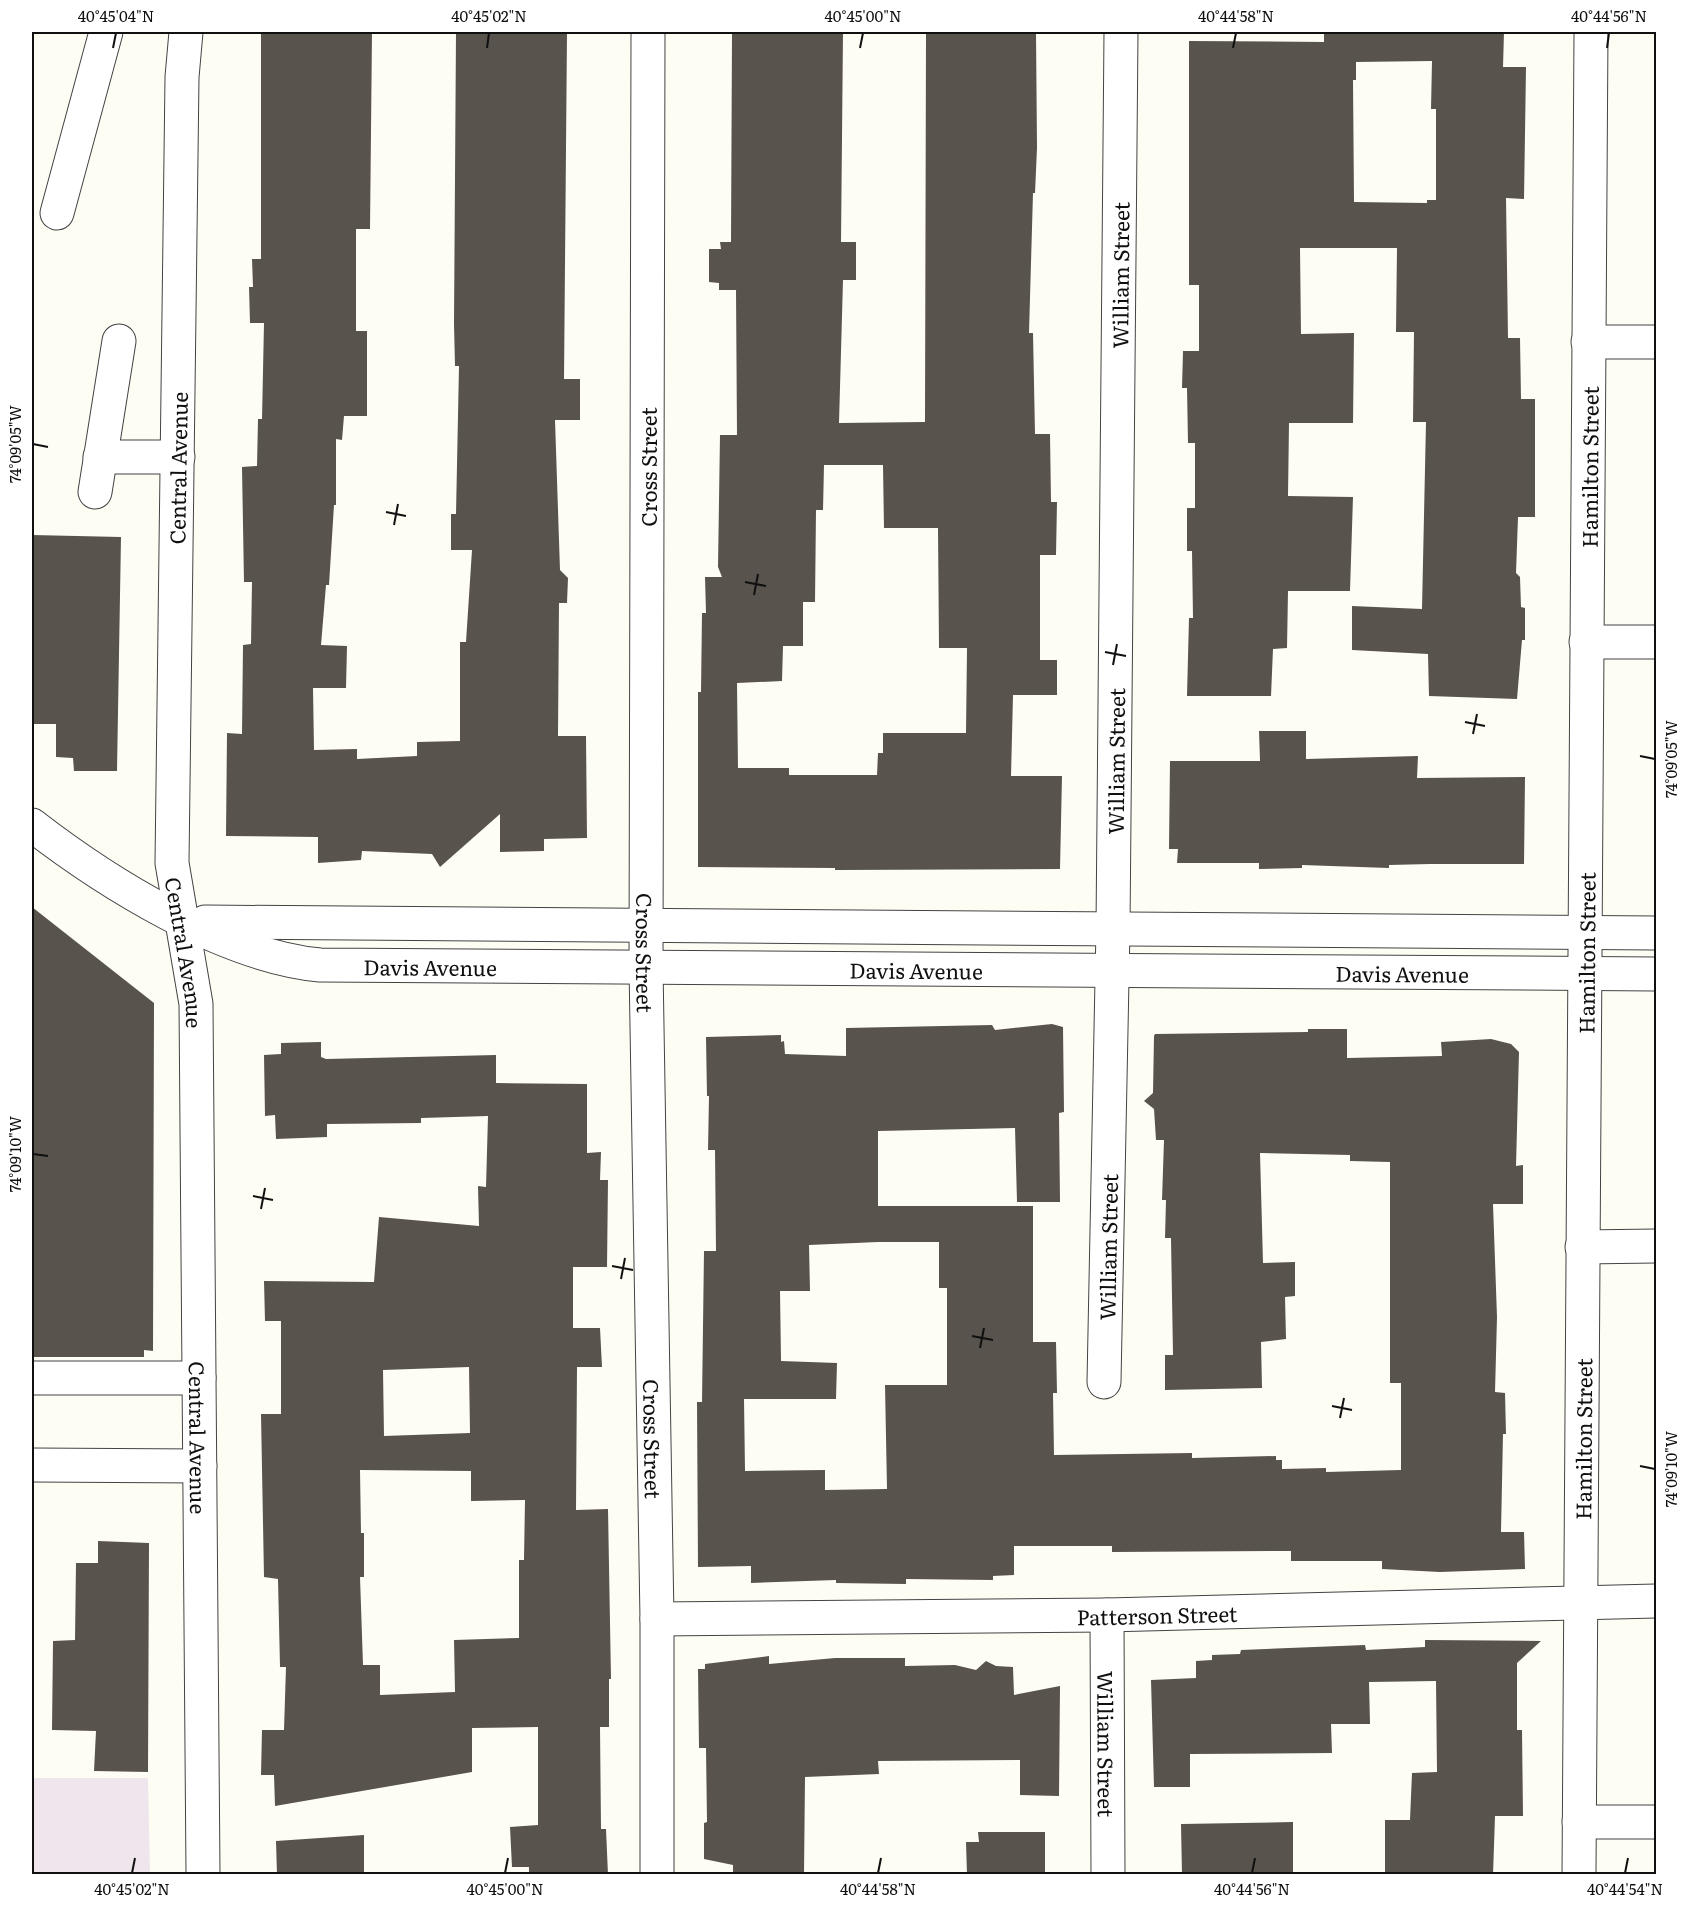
<svg xmlns="http://www.w3.org/2000/svg" width="1688" height="1906" font-family="Literata,serif">
<style>
.industrial{fill:#eee5ed}
.building{fill:#58534d;fill-rule:evenodd}
.lines{fill:none;stroke-linecap:round;stroke-linejoin:round}
.minor-casing{stroke:#434343;stroke-width:35}
.minor{stroke:#fff;stroke-width:33}
.ticks{fill:none;stroke:#101010;stroke-width:2}
.labels{text-anchor:middle;dominant-baseline:central;stroke-width:6;stroke-linejoin:round;paint-order:stroke}
.street-label{font-size:21px;fill:#101010;stroke:#fff}
.neatline{fill:none;stroke:#101010;stroke-width:2}
.ticks-label{font-size:15px;text-anchor:middle;fill:#101010}
</style>
<rect width="100%" height="100%" fill="#fefdf4"/>
<path class="industrial" d="M 32,1778 L 148,1778 L 150,1874 L 32,1874 Z"/>
<g class="building">
<path d="M 261,32 L 372,32 L 370,229 L 356,229 L 356,331 L 367,331 L 367,416 L 344,416 L 342,440 L 336,439 L 336,505 L 334,505 L 329,585 L 326,585 L 321,645 L 347,646 L 346,688 L 313,688 L 314,750 L 357,749 L 357,759 L 417,756 L 417,742 L 460,741 L 460,642 L 466,642 L 472,550 L 451,550 L 451,514 L 456,514 L 459,366 L 455,366 L 454,324 L 456,32 L 567,32 L 564,379 L 580,379 L 580,420 L 555,420 L 560,570 L 568,578 L 567,603 L 559,603 L 558,736 L 586,736 L 587,838 L 544,839 L 544,851 L 500,852 L 500,814 L 440,867 L 432,854 L 362,851 L 361,860 L 318,863 L 318,837 L 226,836 L 227,733 L 242,734 L 243,645 L 251,644 L 252,582 L 244,582 L 242,467 L 257,466 L 258,419 L 262,419 L 264,323 L 250,323 L 249,287 L 253,287 L 252,259 L 261,259 Z"/>
<path d="M 732,32 L 843,32 L 841,242 L 856,242 L 856,280 L 843,280 L 839,423 L 925,422 L 926,32 L 1036,32 L 1037,148 L 1035,193 L 1033,193 L 1029,333 L 1033,333 L 1035,434 L 1050,434 L 1051,502 L 1057,502 L 1056,555 L 1040,555 L 1040,660 L 1057,660 L 1057,695 L 1013,695 L 1011,776 L 1062,776 L 1060,869 L 835,870 L 835,868 L 698,867 L 698,692 L 701,692 L 702,613 L 706,613 L 705,577 L 722,577 L 718,567 L 720,435 L 737,435 L 736,290 L 719,290 L 719,283 L 709,282 L 709,249 L 721,249 L 720,242 L 731,242 ZM 824,465 L 883,465 L 884,528 L 938,528 L 939,648 L 967,648 L 966,733 L 883,733 L 883,753 L 878,753 L 877,775 L 789,775 L 789,768 L 738,768 L 737,683 L 782,681 L 783,646 L 803,646 L 803,602 L 815,602 L 816,510 L 823,510 Z"/>
<path d="M 1324,32 L 1504,32 L 1503,67 L 1526,67 L 1524,199 L 1506,198 L 1508,338 L 1520,338 L 1521,399 L 1535,399 L 1535,517 L 1518,517 L 1516,573 L 1520,577 L 1521,607 L 1525,608 L 1525,640 L 1522,640 L 1517,699 L 1429,696 L 1428,654 L 1352,650 L 1352,606 L 1422,609 L 1426,422 L 1413,422 L 1414,332 L 1396,332 L 1397,248 L 1300,248 L 1301,334 L 1354,333 L 1353,423 L 1289,423 L 1288,496 L 1353,497 L 1350,591 L 1288,591 L 1287,648 L 1273,649 L 1271,696 L 1187,696 L 1189,618 L 1193,618 L 1192,551 L 1187,551 L 1187,508 L 1195,508 L 1195,443 L 1188,443 L 1187,388 L 1182,388 L 1183,351 L 1199,351 L 1199,285 L 1189,285 L 1189,41 L 1324,42 ZM 1432,61 L 1431,109 L 1436,109 L 1436,200 L 1427,200 L 1427,203 L 1354,202 L 1353,80 L 1356,80 L 1356,62 Z"/>
<path d="M 32,535 L 121,537 L 117,771 L 74,771 L 73,758 L 56,757 L 56,724 L 32,724 Z"/>
<path d="M 1259,731 L 1306,731 L 1306,759 L 1418,756 L 1417,778 L 1525,777 L 1524,864 L 1430,864 L 1389,865 L 1389,868 L 1302,865 L 1302,868 L 1259,869 L 1259,863 L 1177,863 L 1178,849 L 1169,849 L 1170,761 L 1260,761 Z"/>
<path d="M 32,907 L 154,1003 L 153,1351 L 144,1350 L 144,1357 L 32,1357 Z"/>
<path d="M 1052,1024 L 1063,1027 L 1064,1112 L 1059,1113 L 1060,1202 L 1017,1202 L 1015,1128 L 878,1131 L 878,1206 L 1033,1206 L 1033,1342 L 1056,1342 L 1057,1393 L 1053,1393 L 1054,1455 L 1192,1453 L 1192,1458 L 1276,1456 L 1276,1460 L 1282,1460 L 1282,1469 L 1326,1468 L 1326,1472 L 1401,1470 L 1401,1383 L 1390,1383 L 1390,1162 L 1350,1161 L 1350,1155 L 1260,1153 L 1263,1263 L 1295,1262 L 1295,1296 L 1285,1297 L 1286,1339 L 1261,1342 L 1262,1388 L 1165,1390 L 1165,1355 L 1173,1355 L 1171,1238 L 1165,1238 L 1166,1200 L 1162,1200 L 1164,1140 L 1156,1140 L 1154,1109 L 1144,1101 L 1153,1093 L 1154,1036 L 1155,1034 L 1308,1032 L 1308,1029 L 1347,1029 L 1347,1058 L 1442,1056 L 1441,1042 L 1491,1039 L 1511,1044 L 1519,1052 L 1516,1166 L 1523,1165 L 1523,1204 L 1493,1204 L 1497,1317 L 1495,1392 L 1505,1393 L 1506,1434 L 1503,1434 L 1501,1532 L 1524,1532 L 1525,1569 L 1440,1572 L 1382,1569 L 1382,1561 L 1291,1561 L 1291,1551 L 1112,1552 L 1112,1546 L 1014,1546 L 1014,1575 L 993,1576 L 993,1580 L 906,1579 L 906,1584 L 836,1583 L 836,1580 L 751,1583 L 751,1566 L 698,1567 L 697,1402 L 702,1402 L 704,1251 L 716,1251 L 715,1150 L 708,1150 L 709,1096 L 707,1096 L 706,1037 L 781,1035 L 781,1042 L 784,1041 L 785,1054 L 846,1056 L 846,1028 L 992,1025 L 995,1030 ZM 878,1242 L 939,1242 L 939,1288 L 947,1288 L 947,1385 L 885,1385 L 887,1489 L 825,1490 L 825,1470 L 745,1471 L 744,1399 L 836,1399 L 837,1363 L 781,1361 L 780,1291 L 810,1291 L 809,1245 Z"/>
<path d="M 321,1042 L 321,1057 L 326,1059 L 496,1055 L 496,1083 L 587,1084 L 587,1153 L 601,1152 L 600,1180 L 608,1180 L 607,1267 L 573,1267 L 573,1328 L 600,1328 L 602,1367 L 577,1367 L 576,1510 L 608,1509 L 611,1679 L 609,1679 L 609,1727 L 600,1727 L 601,1829 L 606,1829 L 608,1875 L 529,1875 L 529,1867 L 512,1867 L 510,1827 L 538,1825 L 538,1727 L 472,1728 L 472,1772 L 275,1806 L 274,1775 L 261,1775 L 262,1730 L 284,1730 L 286,1667 L 280,1667 L 278,1579 L 264,1577 L 261,1414 L 281,1414 L 281,1321 L 265,1321 L 264,1281 L 374,1282 L 379,1217 L 479,1226 L 478,1186 L 486,1187 L 488,1116 L 421,1118 L 421,1123 L 327,1124 L 327,1137 L 276,1139 L 275,1115 L 265,1116 L 264,1055 L 281,1054 L 281,1043 ZM 469,1367 L 470,1433 L 384,1436 L 383,1370 ZM 360,1470 L 471,1471 L 471,1501 L 525,1500 L 524,1560 L 519,1560 L 519,1638 L 454,1640 L 455,1692 L 380,1695 L 380,1665 L 363,1665 L 360,1577 L 364,1577 L 364,1533 L 361,1533 Z"/>
<path d="M 98,1541 L 149,1543 L 148,1772 L 94,1771 L 96,1731 L 52,1730 L 53,1641 L 75,1640 L 76,1563 L 98,1563 Z"/>
<path d="M 1425,1640 L 1541,1641 L 1517,1663 L 1517,1730 L 1522,1730 L 1523,1816 L 1495,1816 L 1493,1875 L 1385,1875 L 1385,1820 L 1410,1820 L 1412,1773 L 1437,1772 L 1436,1681 L 1369,1682 L 1370,1724 L 1331,1724 L 1332,1753 L 1190,1754 L 1190,1787 L 1154,1787 L 1151,1680 L 1196,1678 L 1196,1661 L 1212,1660 L 1212,1655 L 1240,1654 L 1241,1650 L 1365,1645 L 1366,1650 L 1425,1647 Z"/>
<path d="M 769,1656 L 769,1664 L 835,1658 L 905,1658 L 905,1666 L 955,1665 L 976,1670 L 986,1661 L 996,1666 L 1013,1667 L 1014,1695 L 1060,1686 L 1059,1796 L 1020,1795 L 1020,1760 L 878,1761 L 879,1774 L 805,1777 L 804,1875 L 733,1875 L 733,1865 L 704,1859 L 704,1823 L 707,1822 L 706,1748 L 699,1748 L 698,1669 L 705,1669 L 705,1664 Z"/>
<path d="M 1293,1822 L 1293,1875 L 1182,1875 L 1181,1824 Z"/>
<path d="M 978,1832 L 1045,1832 L 1045,1875 L 967,1875 L 966,1842 L 979,1842 Z"/>
<path d="M 364,1835 L 364,1875 L 277,1875 L 276,1841 Z"/>
</g>
<g class="lines">
<g class="minor-casing">
<g id="minor">
<path id="s1" d="M 186,32 L 182,77 L 172,863 L 196,1004 L 203,1874"/>
<path id="s2" d="M 648,32 L 646,967 L 657,1619 L 657,1874"/>
<path d="M 57,213 L 106,32"/>
<path d="M 1588,342 L 1656,342"/>
<path d="M 100,457 L 178,457"/>
<path d="M 95,492 L 119,341"/>
<path d="M 1586,642 L 1656,642"/>
<path id="s3" d="M 32,825 C 107,883 224,956 320,965 L 1656,974"/>
<path d="M 205,922 L 1656,933"/>
<path d="M 1582,1247 L 1656,1246"/>
<path d="M 32,1378 L 199,1378"/>
<path id="s4" d="M 1104,1382 L 1113,929 L 1121,32"/>
<path d="M 32,1465 L 200,1466"/>
<path id="s5" d="M 1107,1615 L 1108,1874"/>
<path id="s6" d="M 657,1619 L 1107,1615 L 1656,1601"/>
<path d="M 1579,1822 L 1656,1822"/>
<path id="s7" d="M 1579,1874 L 1591,32"/>
</g>
</g>
<use href="#minor" class="minor"/>
</g>
<path class="ticks" d="M 113,48 L 116,33M 487,48 L 489,33M 860,48 L 863,33M 1233,48 L 1236,33M 1607,48 L 1609,33M 33,444 L 48,447M 386,512 L 406,516M 394,525 L 398,504M 745,582 L 766,586M 754,595 L 758,574M 1105,652 L 1126,656M 1113,665 L 1117,644M 1465,722 L 1485,726M 1473,734 L 1477,714M 1640,756 L 1655,759M 33,1154 L 48,1156M 253,1196 L 273,1200M 261,1209 L 265,1188M 612,1266 L 633,1270M 621,1279 L 625,1258M 972,1336 L 993,1340M 980,1348 L 984,1328M 1332,1406 L 1352,1410M 1340,1418 L 1344,1398M 1640,1466 L 1655,1469M 132,1873 L 135,1858M 505,1873 L 508,1858M 878,1873 L 881,1858M 1252,1873 L 1255,1858M 1625,1873 L 1628,1858"/>
<g class="labels">
<g class="street-label">
<text stroke="none"><textPath href="#s4" startOffset="1107">William Street</textPath></text>
<text transform="translate(647 467) rotate(-90)">Cross Street</text>
<text stroke="none"><textPath href="#s7" startOffset="1407">Hamilton Street</textPath></text>
<text transform="translate(177 468) rotate(-89)">Central Avenue</text>
<text stroke="none"><textPath href="#s4" startOffset="621">William Street</textPath></text>
<text stroke="none"><textPath href="#s1" startOffset="922">Central Avenue</textPath></text>
<text stroke="none"><textPath href="#s2" startOffset="921">Cross Street</textPath></text>
<text stroke="none"><textPath href="#s7" startOffset="921">Hamilton Street</textPath></text>
<text stroke="none"><textPath href="#s3" startOffset="434">Davis Avenue</textPath></text>
<text stroke="none"><textPath href="#s3" startOffset="920">Davis Avenue</textPath></text>
<text stroke="none"><textPath href="#s3" startOffset="1406">Davis Avenue</textPath></text>
<text stroke="none"><textPath href="#s4" startOffset="135">William Street</textPath></text>
<text stroke="none"><textPath href="#s1" startOffset="1408">Central Avenue</textPath></text>
<text stroke="none"><textPath href="#s2" startOffset="1407">Cross Street</textPath></text>
<text stroke="none"><textPath href="#s7" startOffset="435">Hamilton Street</textPath></text>
<text stroke="none"><textPath href="#s6" startOffset="500">Patterson Street</textPath></text>
<text stroke="none"><textPath href="#s5" startOffset="129">William Street</textPath></text>
</g>
</g>
<rect width="1688" height="1906" fill="none" stroke="#ffffff" stroke-width="66"/>
<rect x="33" y="33" width="1622" height="1840" class="neatline"/>
<g class="ticks-label">
<text x="116" y="22">40°45'04"N</text>
<text x="489" y="22">40°45'02"N</text>
<text x="863" y="22">40°45'00"N</text>
<text x="1236" y="22">40°44'58"N</text>
<text x="1609" y="22">40°44'56"N</text>
<text transform="translate(16 444) rotate(-90)" y="5">74°09'05"W</text>
<text transform="translate(1672 759) rotate(-90)" y="5">74°09'05"W</text>
<text transform="translate(16 1154) rotate(-90)" y="5">74°09'10"W</text>
<text transform="translate(1672 1469) rotate(-90)" y="5">74°09'10"W</text>
<text x="132" y="1895">40°45'02"N</text>
<text x="505" y="1895">40°45'00"N</text>
<text x="878" y="1895">40°44'58"N</text>
<text x="1252" y="1895">40°44'56"N</text>
<text x="1625" y="1895">40°44'54"N</text>
</g>
</svg>
